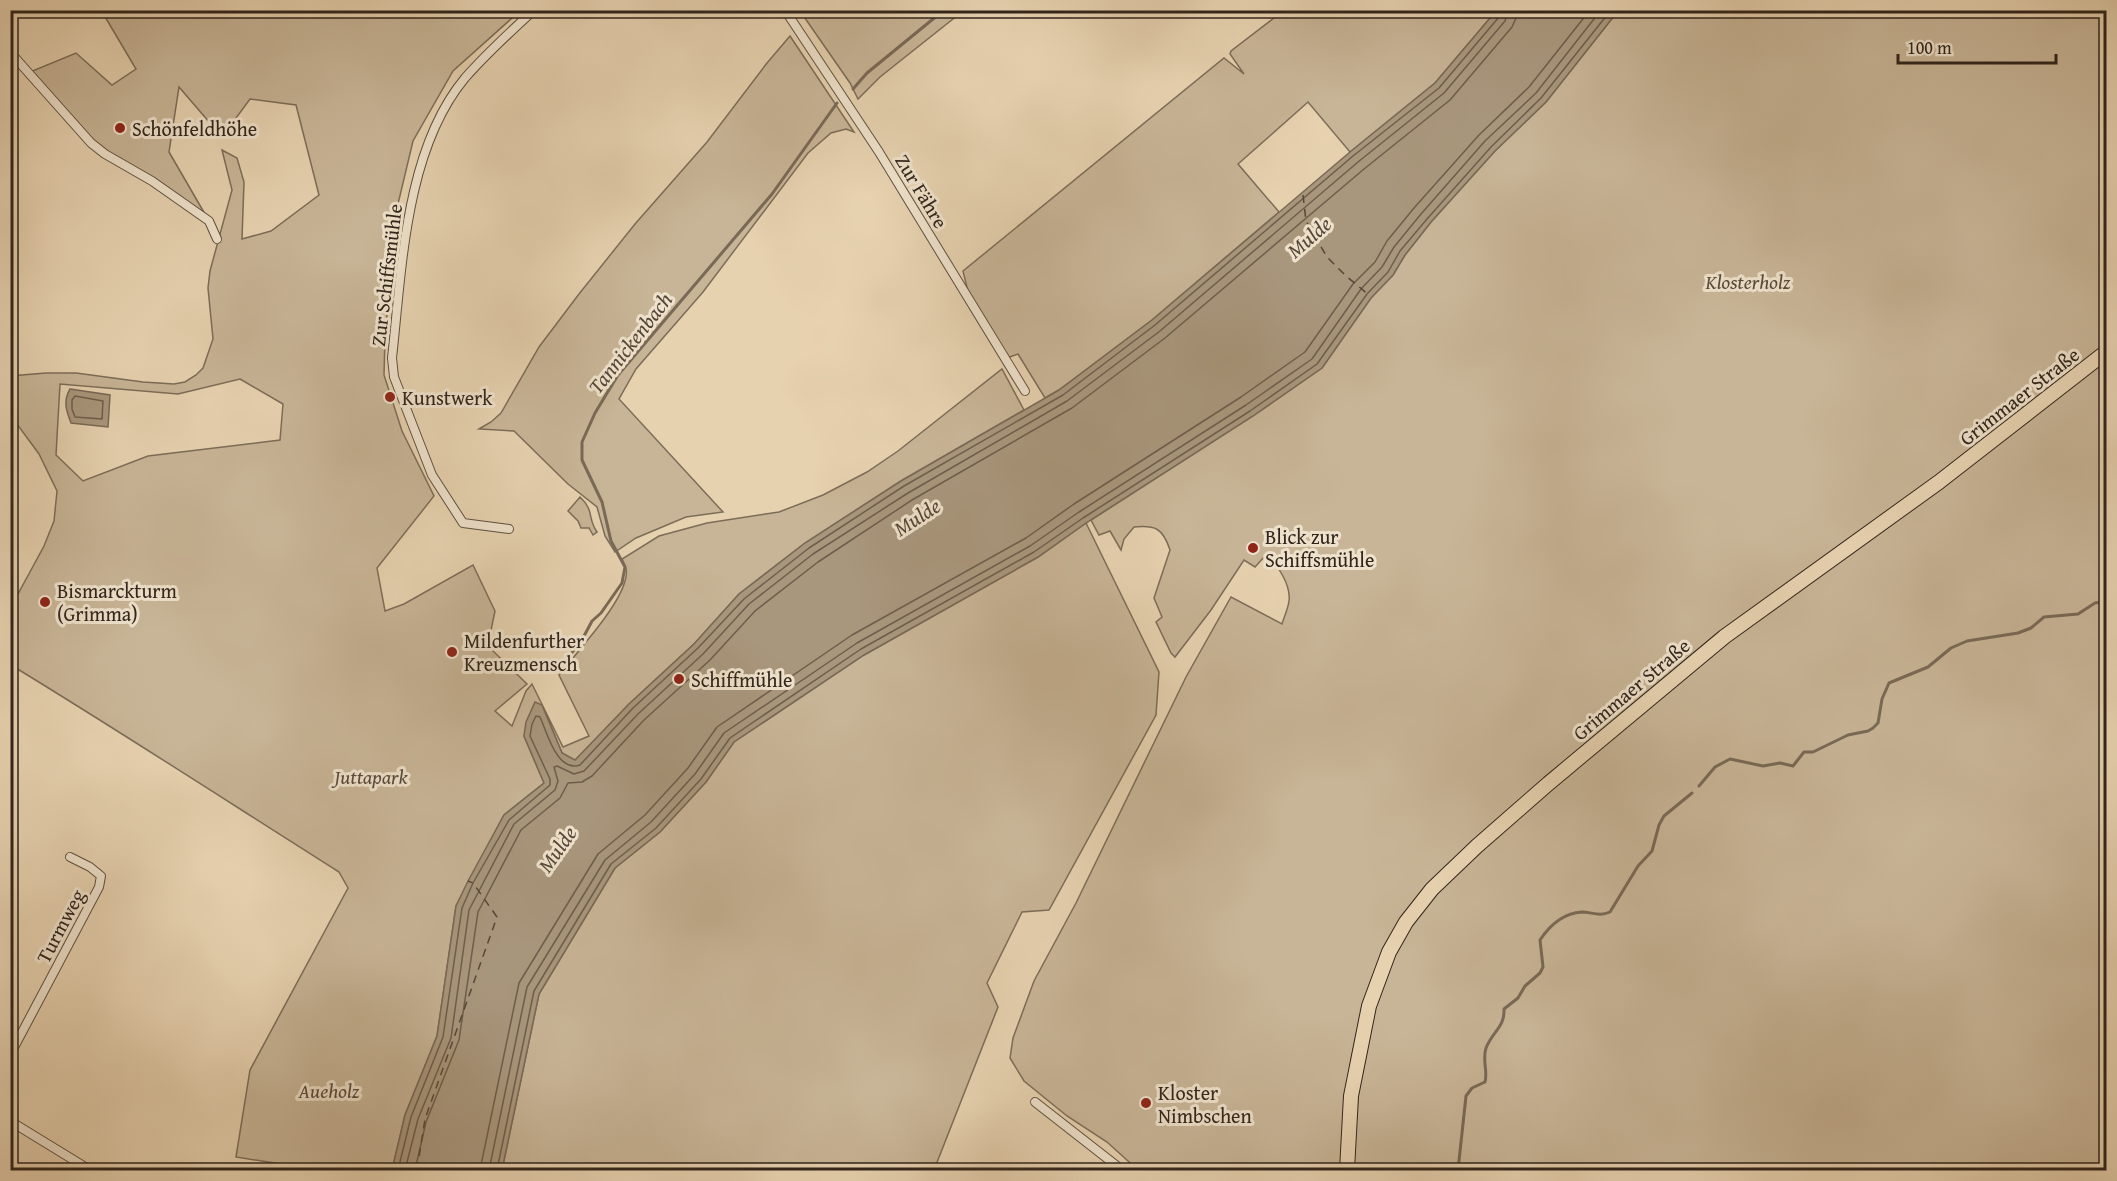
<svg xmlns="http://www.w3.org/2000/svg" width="2117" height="1181" font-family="'Gentium Book Plus',serif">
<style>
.green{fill:#c8b597;stroke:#7c6d59;stroke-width:1.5;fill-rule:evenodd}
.water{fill:#a9977d;stroke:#796956;stroke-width:1.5}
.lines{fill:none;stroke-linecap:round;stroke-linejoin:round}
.shore{stroke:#6d5e4c;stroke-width:1.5}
.stream{stroke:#796956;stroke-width:3}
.ferry{stroke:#554738;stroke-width:1.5;stroke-dasharray:8 6;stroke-linecap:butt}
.street-casing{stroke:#5e5040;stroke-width:10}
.primary-casing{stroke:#31251b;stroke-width:16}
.street{stroke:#efe2cc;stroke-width:8}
.primary{stroke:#e7d2b0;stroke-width:14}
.poi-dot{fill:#8f2418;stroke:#efe2cc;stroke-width:2}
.labels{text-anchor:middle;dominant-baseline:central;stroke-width:6;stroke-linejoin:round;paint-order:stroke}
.poi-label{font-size:20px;fill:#31251b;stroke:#efe2cc;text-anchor:start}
.street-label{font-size:20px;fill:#31251b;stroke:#efe2cc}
.park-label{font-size:20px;font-style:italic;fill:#57493a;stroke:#efe2cc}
.water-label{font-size:21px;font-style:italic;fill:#554738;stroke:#efe2cc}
</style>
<rect width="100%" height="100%" fill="#e7d2b0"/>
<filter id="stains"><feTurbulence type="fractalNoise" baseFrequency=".00333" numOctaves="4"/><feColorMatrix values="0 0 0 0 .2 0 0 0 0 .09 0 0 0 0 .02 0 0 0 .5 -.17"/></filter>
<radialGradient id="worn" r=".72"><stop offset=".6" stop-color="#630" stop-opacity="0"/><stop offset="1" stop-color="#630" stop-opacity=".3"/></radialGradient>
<g class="green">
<path d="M 521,10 L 453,71 L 413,141 L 397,208 L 385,337 L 384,375 L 402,431 L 434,496 L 377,568 L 385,611 L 404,604 L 473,565 L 495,611 L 490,635 L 493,651 L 527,684 L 495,711 L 512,726 L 526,691 L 532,684 L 563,747 L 589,736 L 559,675 C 577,652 618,608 625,581 C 628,572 626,567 622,559 L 659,536 L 707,523 L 779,512 L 823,495 L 867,472 L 898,451 L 1002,369 L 1024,410 L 901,481 L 805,543 L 739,594 L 694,644 L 629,704 L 575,761 L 562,753 L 542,705 L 524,736 L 544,783 L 504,815 L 456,906 L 437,1036 L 405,1115 L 392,1170 L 293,1170 L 293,1166 L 236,1157 L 250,1070 L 348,888 L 339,872 C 230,803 121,732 11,665 L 11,607 L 44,546 L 54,521 L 57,491 L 39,454 L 17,424 L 11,421 L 10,376 L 46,373 L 76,373 L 143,382 L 174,384 L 185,382 L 196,375 L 203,368 L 213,339 L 208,288 L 210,271 L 232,190 L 222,150 L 237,158 L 244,182 L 242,239 L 271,231 L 319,195 L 296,105 L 250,99 L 222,137 L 179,87 L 169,152 L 209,221 L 105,154 L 30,72 L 76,53 L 112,85 L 136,69 L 104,15 L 90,11 ZM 240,379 L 283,404 L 280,440 L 148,456 L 83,481 L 56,455 L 60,384 L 178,394 Z"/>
<path d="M 800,11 L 963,11 L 880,77 L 858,99 L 850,83 Z"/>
<path d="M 1283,11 L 1496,11 L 1435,83 L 1350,152 L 1308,102 L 1238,164 L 1279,212 L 1152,320 L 1059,390 L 1045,398 L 1018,354 L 1004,359 L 971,304 L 963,271 L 1224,58 L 1244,74 L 1230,54 L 1231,51 Z"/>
<path d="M 1618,11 L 2106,11 L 2106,345 L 1936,479 L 1779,589 L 1546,779 L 1384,949 L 1363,1005 L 1351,1060 L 1341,1170 L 1138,1170 L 1107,1142 L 1067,1116 L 1024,1081 L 1010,1058 L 1013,1038 L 1034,981 L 1076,903 L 1186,677 L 1231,597 L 1282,624 C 1284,617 1288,609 1289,601 C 1291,586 1278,563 1265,556 L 1255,567 L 1244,560 L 1211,610 L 1175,657 L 1171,653 L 1156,622 L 1162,617 L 1154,598 L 1170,550 C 1163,528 1155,525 1134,527 L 1124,539 L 1121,550 L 1110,531 L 1099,535 L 1091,520 L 1253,416 L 1322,368 L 1371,298 L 1393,275 L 1405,255 L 1431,222 L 1495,151 L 1546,102 Z"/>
<path d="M 790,36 L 854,132 L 846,129 L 831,133 L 808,153 L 703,292 L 636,369 L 619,399 L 723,512 L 686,517 L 636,538 L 615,552 L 605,536 L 597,507 L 568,484 L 514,431 L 479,429 L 491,422 L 501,413 L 539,347 L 579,294 L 635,224 L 707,142 L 767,63 Z"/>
<path d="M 2106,358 L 2106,1170 L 1353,1170 C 1357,1094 1362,1002 1405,935 C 1448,867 1517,818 1578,765 C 1613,735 1648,704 1684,675 C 1823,567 1966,464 2106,358 Z"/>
<path d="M 580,497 C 595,511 587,518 597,532 L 593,535 L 589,528 L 581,528 L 578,521 L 568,511 Z"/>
<path d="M 1086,523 L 1159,672 L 1156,715 L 1049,910 L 1022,912 L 987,983 L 998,1007 L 934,1170 L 502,1170 L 539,994 L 615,868 L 660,832 L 706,782 L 734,742 L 864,655 L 1038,557 Z"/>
</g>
<g class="water">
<path d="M 1496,11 L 1618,11 L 1546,102 L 1495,151 L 1431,222 L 1405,255 L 1393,275 L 1371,298 L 1322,368 L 1253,416 L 1086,523 L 1038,557 L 864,655 L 734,742 L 706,782 L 660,832 L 615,868 L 539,994 L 502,1170 L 392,1170 L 405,1115 L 437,1036 L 456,906 L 468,881 L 504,815 L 544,783 L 524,736 L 526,722 L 535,702 L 542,705 L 562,753 L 575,760 L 629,704 L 694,644 L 739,594 L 805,543 L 901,481 L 1059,390 L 1152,320 L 1350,152 L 1435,83 Z"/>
<path d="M 70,389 L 110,395 L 108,427 L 71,423 C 66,410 63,401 70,389 Z"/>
</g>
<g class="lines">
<g class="shore">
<path d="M 75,396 L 103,401 L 102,419 L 75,417 L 72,409 L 72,400 Z"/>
<path d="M 398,1170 L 411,1117 L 443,1037 L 462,908 L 473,883 L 509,820 L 550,785 L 550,779 L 530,736 L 532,724 L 536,716 L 540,717 C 547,732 557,773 580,765 L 633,708 L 698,648 L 744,599 L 809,548 L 904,486 L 1063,395 L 1155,325 L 1353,156 L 1439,88 L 1499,17 L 1500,10"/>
<path d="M 405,1170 L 418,1119 L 451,1038 L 469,910 L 514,824 L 555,790 L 558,781 L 554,767 L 557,766 L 574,774 L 584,771 L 638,714 L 703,654 L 749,604 L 813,554 L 908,493 L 1067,401 L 1160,331 L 1358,162 L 1444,93 L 1505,21 L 1508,10"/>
<path d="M 415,1170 L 426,1122 L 459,1040 L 478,912 L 521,830 L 560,798 L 568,783 L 582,782 L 592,776 L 644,720 L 710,660 L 755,611 L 818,562 L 912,500 L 1072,408 L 1165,338 L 1364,169 L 1450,100 L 1512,27 L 1516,18 L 1517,10"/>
<path d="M 480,1170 L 519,983 L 598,854 L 645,815 L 688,768 L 717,727 L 852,635 L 1026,538 L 1074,504 L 1241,397 L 1305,352 L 1353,284 L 1375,262 L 1387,241 L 1414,208 L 1479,135 L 1529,87 L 1590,10"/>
<path d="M 489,1170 L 527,987 L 605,860 L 651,822 L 695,774 L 724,733 L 857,643 L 1030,546 L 1079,512 L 1246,405 L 1312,359 L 1361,289 L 1382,267 L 1394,247 L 1421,214 L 1485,141 L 1536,93 L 1601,10"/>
<path d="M 497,1170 L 534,991 L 611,864 L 656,828 L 701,779 L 730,738 L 861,649 L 1034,552 L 1083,518 L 1250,411 L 1317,364 L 1367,294 L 1388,272 L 1400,251 L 1427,219 L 1491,147 L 1541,98 L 1611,10"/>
</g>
<g class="stream">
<path d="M 853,89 L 867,73 L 944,10"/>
<path d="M 567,659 L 583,638 L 592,621 L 601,613 L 622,583 L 625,567 L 611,541 L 602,502 L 582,460 L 582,442 L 595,413 L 618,375 L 772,194 L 837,103"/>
<path d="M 1699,786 L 1715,767 L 1730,759 L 1763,766 L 1780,763 L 1793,766 L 1804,752 L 1813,752 L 1848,735 L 1868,731 L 1873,728 L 1878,723 L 1882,699 L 1889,683 L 1928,667 L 1951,648 L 1967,641 L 2018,633 L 2031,628 L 2044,617 L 2078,614 L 2095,603 L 2106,601"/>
<path d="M 1458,1170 L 1466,1096 L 1472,1088 L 1485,1082 C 1488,1071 1482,1060 1486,1048 C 1492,1032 1505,1027 1504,1009 L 1518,998 L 1525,986 L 1540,973 L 1543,967 L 1540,940 C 1550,925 1564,913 1582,912 C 1592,912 1599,917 1610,912 L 1638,866 L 1652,851 L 1659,825 L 1664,816 L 1692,793"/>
</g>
<g class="ferry">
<path d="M 1303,195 L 1306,221 L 1327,257 L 1346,276 L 1369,295"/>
<path d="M 417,1170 L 425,1119 L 497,917 L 473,883 L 468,881"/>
</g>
<g class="street-casing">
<g id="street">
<path d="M 785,10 L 879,152 L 1025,391"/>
<path d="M 10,52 L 91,143 L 105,154 L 152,181 L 209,221 L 217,239"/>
<path d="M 509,529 L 463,523 L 432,475 L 394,377 L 392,358 C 402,269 405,150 465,78 C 486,54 510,32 534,10"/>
<path d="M 10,1055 L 99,887 L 101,876 L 90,867 L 70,857"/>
<path d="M 1035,1102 L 1122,1170"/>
<path d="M 10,1121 L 90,1170"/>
</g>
</g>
<g class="primary-casing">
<path id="primary" d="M 1347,1170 L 1351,1096 L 1369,1006 L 1389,952 L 1406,922 L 1432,889 L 1477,846 L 1549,783 L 1724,637 L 1939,482 L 2106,352"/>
</g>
<use href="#street" class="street"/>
<use href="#primary" class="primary"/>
</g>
<g class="poi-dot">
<circle cx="120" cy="128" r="6"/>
<circle cx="390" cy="397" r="6"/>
<circle cx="1253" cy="548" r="6"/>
<circle cx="45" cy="602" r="6"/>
<circle cx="452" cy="652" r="6"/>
<circle cx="679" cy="679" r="6"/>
<circle cx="1146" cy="1103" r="6"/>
</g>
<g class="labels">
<g class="poi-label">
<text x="132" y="128">Schönfeldhöhe</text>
<text x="402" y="397">Kunstwerk</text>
<text x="1265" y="536">Blick zur<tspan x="1265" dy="23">Schiffsmühle</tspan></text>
<text x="57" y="590">Bismarckturm<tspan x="57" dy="23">(Grimma)</tspan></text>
<text x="464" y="640">Mildenfurther<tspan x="464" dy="23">Kreuzmensch</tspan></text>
<text x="691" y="679">Schiffmühle</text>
<text x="1158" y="1092">Kloster<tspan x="1158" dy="23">Nimbschen</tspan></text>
</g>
<g class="street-label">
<text transform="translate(922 191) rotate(59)">Zur Fähre</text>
<text transform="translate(386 275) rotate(-83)">Zur Schiffsmühle</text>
<text transform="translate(2019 396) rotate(-38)">Grimmaer Straße</text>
<text transform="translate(1631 689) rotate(-40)">Grimmaer Straße</text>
<text transform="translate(60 926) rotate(-62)">Turmweg</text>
</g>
<g class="park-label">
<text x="1748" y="281">Klosterholz</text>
<text x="371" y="776">Juttapark</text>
<text x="329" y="1090">Aueholz</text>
</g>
<g class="water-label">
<text transform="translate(1309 237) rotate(-41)">Mulde</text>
<text transform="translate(630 343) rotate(-52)">Tannickenbach</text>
<text transform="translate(917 517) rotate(-33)">Mulde</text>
<text transform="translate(557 849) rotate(-55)">Mulde</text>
</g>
</g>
<rect width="2117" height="1181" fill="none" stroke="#e7d2b0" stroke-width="36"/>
<rect x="12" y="12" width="2093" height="1157" fill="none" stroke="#31251b" stroke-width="3"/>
<rect x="18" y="18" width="2081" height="1145" fill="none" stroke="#31251b" stroke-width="1.5"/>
<path d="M1898 54v9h158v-9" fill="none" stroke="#31251b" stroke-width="3"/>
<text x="1907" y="54" font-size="18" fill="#31251b" stroke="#efe2cc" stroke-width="4.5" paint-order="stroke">100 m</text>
<rect width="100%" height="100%" filter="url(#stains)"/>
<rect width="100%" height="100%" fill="url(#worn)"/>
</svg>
